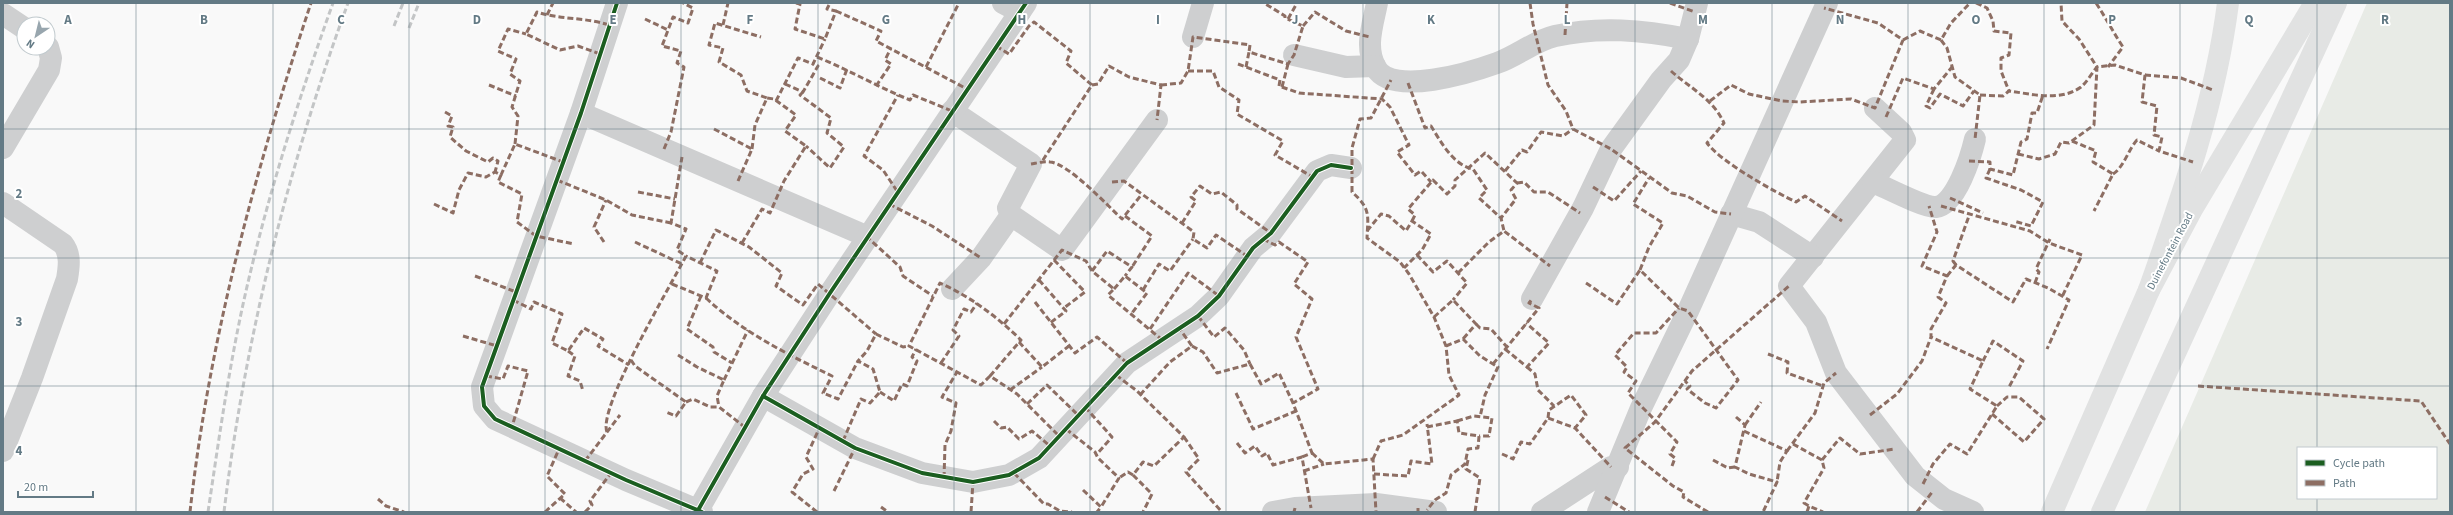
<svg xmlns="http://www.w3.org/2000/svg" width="2453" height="515" font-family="'Source Sans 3',sans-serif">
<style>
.green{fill:#e8ebe6;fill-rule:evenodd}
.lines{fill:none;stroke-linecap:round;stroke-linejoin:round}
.minor{stroke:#cecfd0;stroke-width:22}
.major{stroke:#e1e2e2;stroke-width:22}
.highway{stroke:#e1e2e2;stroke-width:22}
.rail{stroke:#c3c5c6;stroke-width:3;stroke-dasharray:6 3;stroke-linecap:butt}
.quiet{stroke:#8d6e63;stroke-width:3;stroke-dasharray:6 3;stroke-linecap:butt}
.cycleway-casing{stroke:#fff;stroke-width:6}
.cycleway{stroke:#1b5e20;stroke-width:4}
.grid{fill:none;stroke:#637a85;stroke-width:1;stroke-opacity:0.55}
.labels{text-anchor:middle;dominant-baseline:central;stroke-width:4;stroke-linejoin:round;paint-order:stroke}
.street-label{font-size:11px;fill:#637a85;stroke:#fff}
.grid-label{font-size:13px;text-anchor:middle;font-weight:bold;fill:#637a85;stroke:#fff;stroke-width:4;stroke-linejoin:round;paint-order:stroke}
</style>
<rect width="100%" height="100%" fill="#f9f9f9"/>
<path class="green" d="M 2367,3 L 2450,3 L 2450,512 L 2145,512 ZM 2298,448 L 2436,448 L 2436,498 L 2298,498 Z"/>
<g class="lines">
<g class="minor">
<path d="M 617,3 L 581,113 L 482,387 L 484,406 L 495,419 L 626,480 L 702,512"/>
<path d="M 1003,3 L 1020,12"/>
<path d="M 1377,3 C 1373,24 1364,48 1376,68 C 1392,97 1472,72 1497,63 C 1517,56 1534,41 1555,36 C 1599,26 1643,30 1688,39"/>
<path d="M 3,14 L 24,28"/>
<path d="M 1193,37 L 1203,3"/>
<path d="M 1294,55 L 1346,67 L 1375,66"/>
<path d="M 1875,108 L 1901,132 L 1905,140 L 1789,286 L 1816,322 L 1836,373 L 1915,476 L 1944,499 L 1973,512"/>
<path d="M 952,111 L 1031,164 L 1008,208 L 1011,215 L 1062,250 L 1157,120"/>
<path d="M 581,113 L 866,236"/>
<path d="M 3,148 L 49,70 L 51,58 L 48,47"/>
<path d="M 1873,182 C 1885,187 1925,208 1936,207 C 1956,205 1971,156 1975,139"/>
<path d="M 3,203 L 63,244 C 71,254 69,267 67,279 L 32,378 L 3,451"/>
<path d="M 1731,214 L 1759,222 L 1813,257"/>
<path d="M 952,289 L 981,258 L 1011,215"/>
<path d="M 1532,299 L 1583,208 L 1611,149 L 1661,80 L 1679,60 L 1688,39 L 1697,3"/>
<path d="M 763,396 L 855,448 L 922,473 L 973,482 L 1009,475 L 1039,458 L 1127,363 L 1198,316 L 1219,296 L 1253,248 L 1271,233 L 1317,171 L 1331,165 L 1351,168"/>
<path d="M 697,512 L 763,396 L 830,293 L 1026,3"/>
<path d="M 1273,512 L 1295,508 L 1376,504 L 1436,512"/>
<path d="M 1542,512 L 1611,467 L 1618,467"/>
<path d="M 1598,512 L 1641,408 L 1688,311 L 1827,3"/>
</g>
<g class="major">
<path d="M 2052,512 L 2149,290 L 2192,209 L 2315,3"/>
<path d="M 2102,512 L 2336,3"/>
</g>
<path class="highway" d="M 2149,290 C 2183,194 2215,104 2228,3"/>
<g class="rail">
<path d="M 394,26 L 403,3"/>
<path d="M 409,28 L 419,3"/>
<path d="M 208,512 C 220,432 231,352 250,274 C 272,182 301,92 333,3"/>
<path d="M 224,512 C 245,339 288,167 348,3"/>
</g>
<g class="quiet">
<path d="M 796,3 L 800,4 L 795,29 L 825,39 L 836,11 L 827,9 L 830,3"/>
<path d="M 1530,3 L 1533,24 L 1548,85 L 1566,111 L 1573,129 L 1611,149 L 1672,193 L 1687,196 L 1715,212 L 1731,214"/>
<path d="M 1670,3 L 1695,12"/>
<path d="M 1976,3 L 1987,8 L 1993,21 L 1994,31 L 2011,33 L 2009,55 L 2001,58 L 2001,71 L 2009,91"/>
<path d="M 2096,3 C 2106,18 2113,32 2123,47 L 2108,67"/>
<path d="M 836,11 L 881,31 L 876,41 L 967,89"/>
<path d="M 547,15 L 553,3"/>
<path d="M 645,19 L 668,30"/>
<path d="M 1288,19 L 1297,3"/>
<path d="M 723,25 L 728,3"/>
<path d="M 1303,26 L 1315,12 L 1346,31 L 1370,37"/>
<path d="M 1565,35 L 1567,3"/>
<path d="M 1903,40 L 1920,31 L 1941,40 L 1951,23 L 1970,3"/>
<path d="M 1941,40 L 1947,48 L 1955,77 L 1980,95 L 1975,139"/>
<path d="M 996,46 L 1009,54 L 1029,26 L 1034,22 L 1071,51 L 1066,63 L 1092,85 L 1041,163"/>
<path d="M 600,54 L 578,46 L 560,50 L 526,34 L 537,12 C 561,20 585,17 609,25"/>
<path d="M 817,57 C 849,70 878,87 910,100 L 913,95 L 952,111"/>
<path d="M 1238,64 L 1280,80 L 1279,86 L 1299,93 L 1382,99 L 1390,107 L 1409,145 L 1397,152 L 1415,175 L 1421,171 L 1431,182"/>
<path d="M 926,67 L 959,3"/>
<path d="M 1246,67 L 1249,52 L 1288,64 L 1294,55 L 1303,26 L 1285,18 L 1285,16 L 1264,3"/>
<path d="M 1188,71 L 1213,71 L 1219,87 L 1239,100 L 1237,114 L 1283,141 L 1275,155 L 1311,176"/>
<path d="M 1671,71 C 1690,88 1713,99 1724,123 L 1707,143 C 1721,162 1773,191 1796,202 L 1805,196 L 1842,221"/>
<path d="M 2145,75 L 2181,78 L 2213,90"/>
<path d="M 820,78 L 840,88 L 847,69"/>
<path d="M 1408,83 L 1425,128 L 1431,126 C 1441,142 1453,165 1473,169 L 1487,190 L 1479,198 L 1501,218 L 1504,231"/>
<path d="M 785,84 L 803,92 L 818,66 L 813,64"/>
<path d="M 489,85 L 516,96"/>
<path d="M 1092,85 L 1098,84 L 1109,66 L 1129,77 L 1161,85 L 1157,120"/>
<path d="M 1161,85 L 1181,83 L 1188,71 L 1193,37 L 1250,45 L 1249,52"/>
<path d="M 876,86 L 891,64 L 885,60 L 891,48"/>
<path d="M 1282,87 L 1288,64"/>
<path d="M 1934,89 L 1926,106 L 1930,108 L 1940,94 L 1963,106 L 1974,91"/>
<path d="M 803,92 L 800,95 L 831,118 L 827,133 L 844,147 L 830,168 L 806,146"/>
<path d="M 1980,95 L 2003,96 L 2009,91 C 2032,94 2060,102 2081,87 C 2087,82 2092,73 2097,67 L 2079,39 L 2062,21 L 2061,3"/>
<path d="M 776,101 L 798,58 L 813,64 L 825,39"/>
<path d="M 1710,101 L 1731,85 L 1749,94 L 1782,101 L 1800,102 L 1851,99 L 1875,108 L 1903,40 L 1878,23 L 1824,8"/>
<path d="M 445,112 L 452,116 L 448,126 L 453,127 L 450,137 L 466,151 L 488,162 L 493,158 L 498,161 L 495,172"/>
<path d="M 1886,117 L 1903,78 L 1934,89 L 1952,67"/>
<path d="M 714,129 L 752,149 L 738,181"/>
<path d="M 2072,141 L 2096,151 L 2093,162 L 2113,174 L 2094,211"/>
<path d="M 515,144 L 518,116 L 512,107 L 520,81 L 510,74 L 516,59 L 498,51 L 508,29 L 526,34"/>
<path d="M 664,149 L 671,132 L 684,67 L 677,63 L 681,51 L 662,46 L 673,17 L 688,23 L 693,8 L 683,3"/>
<path d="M 752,149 L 755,125 L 767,98 L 747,91 L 741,75 L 719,62 L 723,48 L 709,45 L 715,23 L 761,37"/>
<path d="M 2018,154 L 2039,159 L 2055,154 L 2061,142 L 2069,143 L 2094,125 L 2097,67 L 2115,65 L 2145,75 L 2142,102 L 2157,106 L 2154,135 L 2162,137 L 2159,151 L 2193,162"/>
<path d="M 1969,161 L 1990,162 L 1990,169 L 2013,175 L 2021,142 L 2027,139 L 2032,113 L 2037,113 L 2043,95"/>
<path d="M 1031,164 C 1037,163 1044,161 1050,162 C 1068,163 1108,206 1122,219 L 1142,194"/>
<path d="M 1990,169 L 1986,178 L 2021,190 L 2043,202 L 2031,226 L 2014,221"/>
<path d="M 1505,171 L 1522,150 L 1527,152 L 1541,132 L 1563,136 L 1573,129"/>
<path d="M 2113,174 C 2124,167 2128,150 2137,140 L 2159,151"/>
<path d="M 501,175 L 498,182 L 522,194 L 517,222 L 536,236 L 574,244"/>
<path d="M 557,180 L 606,200 L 632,215 L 671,223"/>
<path d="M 1112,182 L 1124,181 L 1194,232 L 1193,239 L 1207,248 L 1216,235 L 1247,256"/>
<path d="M 1517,183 L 1524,182 L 1534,192 L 1548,192 L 1580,213"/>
<path d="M 1593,187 L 1614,201 L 1641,171"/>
<path d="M 897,191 L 883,170 L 864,156 L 898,95"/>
<path d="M 638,192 L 675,199"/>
<path d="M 1950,198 L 1983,213"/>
<path d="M 434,204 L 453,213 L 459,190 L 468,173 L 486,177 L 495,172 L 501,175 L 515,144 L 563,162"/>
<path d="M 889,204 L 932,226 L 981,258"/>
<path d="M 1941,206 L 2030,231 L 2049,243 L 2082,255 L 2062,297"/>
<path d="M 1125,216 L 1152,236 L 1132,267"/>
<path d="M 1412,221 L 1415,215 L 1408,209 L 1433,180 L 1447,194 L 1455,186 L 1455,180 L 1485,153 L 1517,183 L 1511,190 L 1516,199 L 1501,218"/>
<path d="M 1182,223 L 1196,201 L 1191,197 L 1200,186 L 1212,194 L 1221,192 L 1237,205 L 1237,209 L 1271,233"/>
<path d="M 1367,231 L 1381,214 L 1389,216 L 1406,231 L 1412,221 L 1431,234 L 1422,250 L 1404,268"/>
<path d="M 866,236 L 900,267 L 903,276 L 933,296"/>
<path d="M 1263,239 L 1275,245 L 1279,242 L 1308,262 L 1294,284 L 1312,299 L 1296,337 L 1318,389 L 1293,403"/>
<path d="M 604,242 L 594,227 L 606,200"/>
<path d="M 635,242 L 682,264"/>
<path d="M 742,243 L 762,209 L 770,213 L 784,181 L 806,146 L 785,131 L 796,115 L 774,99 L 767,98"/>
<path d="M 1417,255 L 1433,272 L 1447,261 L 1467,283 L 1453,300"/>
<path d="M 1054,260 L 1085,292 L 1064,308"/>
<path d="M 700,263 L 716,230 L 749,247 L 782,273 L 776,286 L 803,305 L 818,284 L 876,334"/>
<path d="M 1956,265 L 1953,261 L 1970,213"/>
<path d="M 1640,270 L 1649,247 L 1663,223 L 1633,204 L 1649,178"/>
<path d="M 1092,271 L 1107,251 L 1132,267 L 1125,276"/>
<path d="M 1458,273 L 1489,242 L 1504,231 L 1550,266"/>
<path d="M 475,276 L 516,292"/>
<path d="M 1947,276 L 1956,265 L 2013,302 L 2026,279 L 2048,288 L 2069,300 L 2047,349"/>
<path d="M 1039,280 L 1066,311 L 1050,323"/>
<path d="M 1586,283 L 1617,304 L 1640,270 L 1679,308 L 1688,311 L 1738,380 L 1716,408 L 1705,403 L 1687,389 L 1690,386 L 1685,381"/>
<path d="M 2035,283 L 2039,272 L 2036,269 L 2050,239"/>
<path d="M 672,284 L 706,298 L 717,271 L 686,256"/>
<path d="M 1114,289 L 1125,276 L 1147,293 L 1132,313"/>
<path d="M 1143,290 L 1159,264 L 1170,271 L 1193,239"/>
<path d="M 701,296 L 687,329 L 713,347 L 714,352 L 732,363"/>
<path d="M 706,298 C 742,332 789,355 832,376 L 823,393 L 838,399 L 858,361"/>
<path d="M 513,300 L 531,309 L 534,302 L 562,314 L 552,343 L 568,351 L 584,328 L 603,339 L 598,346 L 629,365"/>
<path d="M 1035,302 L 1075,353 L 1097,337 L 1127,363"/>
<path d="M 1198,316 L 1214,337 L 1225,328 L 1244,350 L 1250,364"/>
<path d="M 1434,317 L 1453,300 L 1476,324 L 1463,339"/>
<path d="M 1004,324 L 1062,250 L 1086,261 L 1092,271 L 1114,289 L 1108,295 L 1161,339"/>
<path d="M 1476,324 L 1480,328 L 1491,329 L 1507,347"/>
<path d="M 1150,329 L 1188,273 L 1219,296"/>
<path d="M 463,336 L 497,346"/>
<path d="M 1019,342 L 1042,367 L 1069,346"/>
<path d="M 1192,346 L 1203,352 L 1217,373 L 1250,364 L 1261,384 L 1279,373 L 1293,403 L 1312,453 L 1302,457"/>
<path d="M 1446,346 L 1463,339 L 1480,356 L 1498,367 L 1485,395 L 1480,417"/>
<path d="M 1505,349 L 1527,367 L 1549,343 L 1526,323"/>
<path d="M 568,351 L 575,356 L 568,376 L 580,381 L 583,391"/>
<path d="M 1768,354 L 1788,362 L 1787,373 L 1823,386"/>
<path d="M 678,355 L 697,367 L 724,380 L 717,396 L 719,407"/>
<path d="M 631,360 L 635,366 L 686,402 L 676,416 L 666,412"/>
<path d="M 1983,361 L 1993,341 L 2023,361 L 2009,387"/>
<path d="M 941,363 L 959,336 L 953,330 L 964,309 L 971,312 L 977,303"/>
<path d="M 1493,364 L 1539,308 L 1529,303 L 1532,299"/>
<path d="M 1527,367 L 1535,374 L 1538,390 L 1554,406"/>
<path d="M 1116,375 L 1137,391 L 1184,437 L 1154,466 L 1143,462 L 1133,475 L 1128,472 L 1119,478"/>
<path d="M 486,376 L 503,379 L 508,366 L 528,371 L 512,427"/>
<path d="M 990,376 L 1021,340 C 996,316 971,297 940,283 L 909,346 L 981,385 L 990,376 L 1017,394 L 1059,436"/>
<path d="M 724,380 L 748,330"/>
<path d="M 2198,386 L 2421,401 L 2450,444"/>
<path d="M 1010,390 L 1042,367"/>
<path d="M 880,392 L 894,401 L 902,384 L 907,386 L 917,361 L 912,357 L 916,349"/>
<path d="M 1236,393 L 1253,429 L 1296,411"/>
<path d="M 1140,395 L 1170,362 L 1192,346 L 1179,328"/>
<path d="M 686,402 L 693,399 L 710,407 L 719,407 L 746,428"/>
<path d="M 1027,404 L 1047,385 L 1078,415"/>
<path d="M 1085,407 L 1112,437 L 1096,455"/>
<path d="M 1992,414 L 2024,442 L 2044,419 L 2019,397 L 2007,397 L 1997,406"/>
<path d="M 1870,415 L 1897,394 L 1922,361 L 1931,337 L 1931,329 L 1946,303 L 1938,297 L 1947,276 L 1922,266 L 1937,232 L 1929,206"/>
<path d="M 1736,417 L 1745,425 L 1735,467 L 1749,474 L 1777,482 L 1763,512"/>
<path d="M 1548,418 L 1549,410 L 1571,395 L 1586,415 L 1575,428"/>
<path d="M 994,421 L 1001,428 L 1007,427 L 1019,439 L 1032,431 L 1050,446"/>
<path d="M 1457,421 L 1474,416 L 1492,418 L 1489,436 L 1479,436"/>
<path d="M 1745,425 L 1761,402"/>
<path d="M 1427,427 L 1457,421 L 1459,433 L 1479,436 L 1478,448 L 1468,449 L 1465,464 L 1451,475 L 1446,493 L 1435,500 L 1427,510"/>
<path d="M 1066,429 L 1095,452 L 1098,458 L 1119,478 L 1101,507"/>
<path d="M 1744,431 L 1787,451 L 1780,462 L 1777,482"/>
<path d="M 607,432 C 597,409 671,285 686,256 L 677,250 L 686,229 L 671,223 L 682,157"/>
<path d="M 1184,437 L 1199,459 L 1186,472 L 1222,512"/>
<path d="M 843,441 L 861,399 L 870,403 L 880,392 L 873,369 L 858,361 L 867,351 L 876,334 L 903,347 L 909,346"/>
<path d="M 1237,443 L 1245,453 L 1255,446 L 1262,456 L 1267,453 L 1273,465 L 1302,457 L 1311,508"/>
<path d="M 1793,444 L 1822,460 L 1824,468 L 1804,503 L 1809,506"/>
<path d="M 1787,451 L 1815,413 L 1824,383 L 1836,373"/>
<path d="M 1312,453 L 1324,464 L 1373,459 L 1376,512"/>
<path d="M 1502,454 L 1513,459 L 1521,442 L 1530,444 L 1548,418 L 1575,428 L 1611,467"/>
<path d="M 1373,459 L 1381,441 L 1403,435 L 1459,395 L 1449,375 L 1446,346 L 1434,317 L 1409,274 L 1400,262 L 1367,238 C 1368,215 1371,209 1352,192 L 1352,148 L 1360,119 L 1371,118 L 1391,80"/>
<path d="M 1468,460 L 1466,469 L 1480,478 L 1475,512"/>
<path d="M 1713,460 L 1728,468 L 1735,467"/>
<path d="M 1822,460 L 1840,438 L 1860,454 L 1895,449"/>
<path d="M 585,461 L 620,415"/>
<path d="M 1672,466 L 1675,458 L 1670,454 L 1677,442 L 1628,393 L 1636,381 L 1624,372 L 1627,367 L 1615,355 L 1634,333 L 1656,333 L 1679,308"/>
<path d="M 1304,471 L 1324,464"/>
<path d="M 1014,473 L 1044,504 L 1048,504 L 1060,511 L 1072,512"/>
<path d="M 1374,474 L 1408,476 L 1411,461 L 1432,464 L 1427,424"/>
<path d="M 1133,475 L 1152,494 L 1143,512"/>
<path d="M 944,478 L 945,445 L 951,431 L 956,403 L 942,397 L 957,372"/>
<path d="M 1923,484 L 1933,464 L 1950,444 L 1967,454 L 1997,406 L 1970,389 L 1983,361 L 1931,337"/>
<path d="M 1083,490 L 1101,507 L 1097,512"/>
<path d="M 834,491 L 855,448"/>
<path d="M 1605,497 L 1629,512"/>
<path d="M 560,498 L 576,512"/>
<path d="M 378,499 L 386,506 L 404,512"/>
<path d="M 881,507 L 888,512"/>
<path d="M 190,512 C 209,339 256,168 311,3"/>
<path d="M 545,512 L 565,494 L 547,476 L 559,449"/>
<path d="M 585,512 L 592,505 L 590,501 L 611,473"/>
<path d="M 817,512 L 792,492 L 803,474 L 813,469 L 806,457 L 819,429"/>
<path d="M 971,512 L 973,482"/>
<path d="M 1294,512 L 1295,508"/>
<path d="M 1418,512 L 1418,508"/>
<path d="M 1708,512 L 1683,497 L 1684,492 L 1673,486 L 1625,448 L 1655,422 L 1692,371 L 1789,286"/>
<path d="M 1807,512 L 1809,506 L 1823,512"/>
<path d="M 1917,512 L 1933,491"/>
</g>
<g class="cycleway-casing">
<g id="cycleway">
<path d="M 617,3 L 581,113 L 482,387 L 484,406 L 495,419 L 626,480 L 702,512"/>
<path d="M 763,396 L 855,448 L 922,473 L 973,482 L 1009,475 L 1039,458 L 1127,363 L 1198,316 L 1219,296 L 1253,248 L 1271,233 L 1317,171 L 1331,165 L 1351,168"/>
<path d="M 697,512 L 763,396 L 830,293 L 1026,3"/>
</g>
</g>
<use href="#cycleway" class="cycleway"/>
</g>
<path class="grid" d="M 136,3 L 136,512M 273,3 L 273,512M 409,3 L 409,512M 545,3 L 545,512M 681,3 L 681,512M 818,3 L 818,512M 954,3 L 954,512M 1090,3 L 1090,512M 1226,3 L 1226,512M 1363,3 L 1363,512M 1499,3 L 1499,512M 1635,3 L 1635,512M 1772,3 L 1772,512M 1908,3 L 1908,512M 2044,3 L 2044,512M 2180,3 L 2180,512M 2317,3 L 2317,448M 3,129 L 2450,129M 3,258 L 2450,258M 3,386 L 2450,386M 2317,498 L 2317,512"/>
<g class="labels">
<g class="street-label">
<text transform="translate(2170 251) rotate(-62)">Duinefontein Road</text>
</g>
</g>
<g class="grid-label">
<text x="68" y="24">A</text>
<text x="204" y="24">B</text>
<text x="341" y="24">C</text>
<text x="477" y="24">D</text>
<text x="613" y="24">E</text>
<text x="750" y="24">F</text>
<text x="886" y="24">G</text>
<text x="1022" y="24">H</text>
<text x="1158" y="24">I</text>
<text x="1295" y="24">J</text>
<text x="1431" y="24">K</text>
<text x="1567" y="24">L</text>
<text x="1703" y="24">M</text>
<text x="1840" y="24">N</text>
<text x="1976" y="24">O</text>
<text x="2112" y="24">P</text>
<text x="2249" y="24">Q</text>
<text x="2385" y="24">R</text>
<text x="19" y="198">2</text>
<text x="19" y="326">3</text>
<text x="19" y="455">4</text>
</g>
<rect width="2453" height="515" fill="none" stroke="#637a85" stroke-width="8"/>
<rect x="2297" y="447" width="140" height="52" fill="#ffffff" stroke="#c1cace"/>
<rect x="2305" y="460" width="20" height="6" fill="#1b5e20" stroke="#c1cace"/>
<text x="2333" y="467" font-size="12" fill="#637a85">Cycle path</text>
<rect x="2305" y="480" width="20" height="6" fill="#8d6e63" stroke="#c1cace"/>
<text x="2333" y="487" font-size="12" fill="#637a85">Path</text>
<g transform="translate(36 36) rotate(215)"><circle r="19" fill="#ffffff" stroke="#c1cace"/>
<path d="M0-3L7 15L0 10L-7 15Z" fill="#98a6ae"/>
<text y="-6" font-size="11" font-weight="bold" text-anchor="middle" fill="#637a85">N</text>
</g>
<path d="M18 491v6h75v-6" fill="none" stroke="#637a85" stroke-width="2"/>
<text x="24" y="491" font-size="12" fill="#637a85" stroke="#ffffff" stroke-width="3" paint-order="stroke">20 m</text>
</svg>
